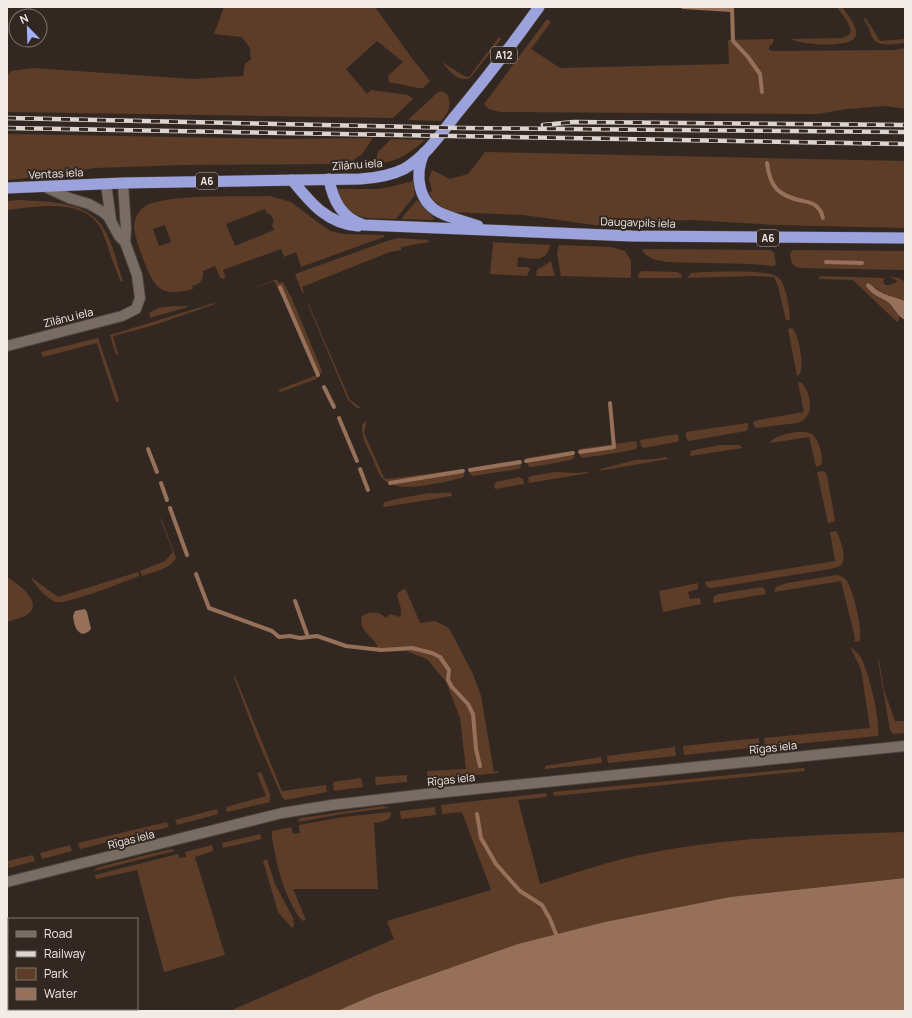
<svg xmlns="http://www.w3.org/2000/svg" width="912" height="1018" font-family="Manrope,sans-serif">
<style>
.green{fill:#5d3d28;fill-rule:evenodd}
.water{fill:#967059}
.lines{fill:none;stroke-linecap:round;stroke-linejoin:round}
.stream{stroke:#967059;stroke-width:4}
.secondary-casing{stroke:#4e4540;stroke-width:12}
.trunk-casing{stroke:#4e4540;stroke-width:12}
.secondary{stroke:#796c64;stroke-width:10}
.trunk{stroke:#9ca2dc;stroke-width:11}
.rail-casing{stroke:#dcd4cf;stroke-width:4.5}
.rail{stroke:#332821;stroke-width:3;stroke-dasharray:9;stroke-linecap:butt}
.labels{text-anchor:middle;dominant-baseline:central;stroke-width:4;stroke-linejoin:round;paint-order:stroke}
.shield{fill:#332821;stroke:#b9b0ab;stroke-width:1}
.shield-label{font-size:10px;font-weight:bold;fill:#f2ebe6}
.street-label{font-size:11px;fill:#f2ebe6;stroke:#332821}
</style>
<rect width="100%" height="100%" fill="#332821"/>
<g class="green">
<path d="M 224,7 L 375,7 L 411,57 L 430,81 L 423,88 L 418,88 L 389,82 L 388,76 L 403,62 L 377,41 L 346,69 L 367,94 L 371,90 L 408,95 L 413,99 L 393,118 L 7,112 L 7,76 L 11,71 L 33,68 L 192,79 L 243,76 L 245,64 L 251,59 L 250,48 L 242,37 L 214,34 Z"/>
<path d="M 837,7 L 842,7 C 847,14 857,25 856,35 C 854,49 801,45 791,39 L 842,38 L 849,35 L 851,30 L 847,21 Z"/>
<path d="M 865,17 L 880,41 L 905,39 L 905,43 C 895,44 877,48 872,37 C 870,34 870,31 869,28 C 867,24 863,21 865,17 Z"/>
<path d="M 547,19 L 551,22 L 531,49 L 560,68 L 729,64 L 728,40 L 774,39 L 773,43 L 769,46 L 769,50 L 774,51 L 895,50 L 905,48 L 905,109 L 886,106 L 847,109 L 817,114 L 500,112 L 489,109 L 484,104 Z"/>
<path d="M 499,37 L 501,39 L 470,78 C 458,83 449,70 442,62 L 464,76 L 469,77 Z"/>
<path d="M 441,91 L 447,94 C 452,104 449,112 441,121 L 408,120 L 437,93 Z"/>
<path d="M 7,134 L 281,139 L 373,138 L 362,154 L 348,164 L 184,165 L 95,168 L 19,179 L 7,180 Z"/>
<path d="M 391,139 L 425,140 C 410,153 395,164 375,163 L 378,152 Z"/>
<path d="M 485,152 L 905,161 L 905,228 L 776,225 L 691,220 L 637,222 L 625,227 L 594,225 L 524,215 L 450,212 L 434,201 L 429,193 L 432,191 L 429,179 L 432,170 L 450,179 L 468,174 Z"/>
<path d="M 413,181 L 415,195 L 396,219 C 365,218 349,222 337,189 L 378,189 L 390,187 Z"/>
<path d="M 270,196 L 291,202 L 320,224 L 331,231 L 343,234 L 384,235 L 384,237 L 301,267 L 296,252 L 284,257 L 281,249 L 223,270 L 226,278 L 222,279 L 220,277 L 215,266 L 203,271 C 204,279 201,284 192,286 L 193,289 C 185,291 171,294 163,290 C 160,289 156,285 154,282 C 148,275 135,238 134,228 C 134,220 137,212 144,207 C 163,193 243,197 270,196 ZM 265,209 L 267,213 L 271,215 L 274,221 L 272,225 L 274,230 L 235,246 L 226,224 ZM 165,225 L 171,242 L 159,246 L 153,229 Z"/>
<path d="M 19,200 C 48,202 87,200 104,229 C 113,244 117,264 123,281 L 121,282 C 116,270 111,257 107,244 C 105,239 103,232 100,227 C 82,197 35,207 7,210 L 7,201 Z"/>
<path d="M 417,200 L 426,210 L 434,218 L 434,219 L 432,220 L 401,219 Z"/>
<path d="M 399,238 L 428,240 L 429,242 L 401,247 L 401,250 L 390,252 L 302,287 L 304,293 L 302,292 L 295,274 L 390,240 Z"/>
<path d="M 489,242 L 550,245 C 547,264 531,258 518,257 L 517,267 L 528,267 L 530,269 L 527,276 L 490,274 L 493,243 Z"/>
<path d="M 559,245 L 611,247 L 625,251 L 631,261 L 631,278 L 561,276 L 557,253 Z"/>
<path d="M 644,249 L 771,250 L 774,253 L 776,264 L 774,266 L 752,264 L 667,262 C 658,260 647,259 642,250 Z"/>
<path d="M 794,250 L 905,251 L 905,270 L 799,268 C 792,266 791,261 790,254 L 792,251 Z"/>
<path d="M 551,261 L 555,276 L 536,276 L 537,270 Z"/>
<path d="M 642,271 L 677,272 L 681,274 L 682,278 L 638,278 L 639,273 Z"/>
<path d="M 703,272 C 717,272 770,269 779,278 C 786,285 790,309 790,319 L 786,321 L 778,286 L 774,277 L 754,276 L 687,278 L 691,273 Z"/>
<path d="M 821,276 L 885,278 L 883,281 L 885,285 L 890,285 L 897,282 L 896,280 L 890,277 L 899,278 L 905,282 L 905,301 L 880,292 L 870,284 L 866,285 C 871,296 880,296 889,303 C 893,307 895,312 899,316 L 899,320 L 897,322 L 853,280 L 818,279 Z"/>
<path d="M 274,280 L 277,280 L 279,283 L 283,282 L 292,299 L 322,371 L 319,376 L 316,379 L 281,392 L 278,390 L 317,375 L 298,329 L 274,281 L 249,290 Z"/>
<path d="M 214,303 L 215,304 L 151,326 L 113,336 L 118,354 L 116,355 L 110,335 Z"/>
<path d="M 308,303 L 350,400 L 361,408 L 357,408 L 348,400 L 308,305 Z"/>
<path d="M 187,306 L 188,307 L 153,317 L 151,318 L 149,314 C 159,304 173,307 187,306 Z"/>
<path d="M 792,328 C 799,334 805,368 799,375 L 797,376 L 788,329 Z"/>
<path d="M 98,338 L 119,400 L 118,402 L 116,402 L 97,343 L 43,357 L 41,352 Z"/>
<path d="M 798,382 L 802,383 C 812,395 815,418 797,423 L 755,428 L 753,422 L 758,420 L 804,412 Z"/>
<path d="M 367,420 L 364,433 L 384,478 L 388,479 L 464,469 L 464,476 L 462,478 C 442,482 398,495 383,479 C 378,474 375,464 372,457 C 367,447 361,436 362,425 Z"/>
<path d="M 748,423 L 748,428 L 746,431 L 689,441 L 686,438 L 686,432 Z"/>
<path d="M 796,432 C 813,430 817,436 821,452 C 822,457 823,461 821,465 L 816,467 L 809,437 L 770,443 C 775,435 787,434 796,432 Z"/>
<path d="M 678,434 L 679,441 L 677,442 L 644,448 L 641,446 L 640,440 Z"/>
<path d="M 636,441 L 637,446 L 636,449 L 616,453 L 582,458 L 580,456 L 579,449 Z"/>
<path d="M 721,445 L 739,445 L 743,448 L 690,456 L 691,451 L 694,450 Z"/>
<path d="M 573,451 L 574,457 L 571,460 L 532,467 L 529,467 L 526,458 Z"/>
<path d="M 666,457 L 668,459 L 599,471 L 601,469 L 635,460 L 655,459 Z"/>
<path d="M 520,460 L 521,466 L 519,469 L 473,476 L 470,474 L 469,469 Z"/>
<path d="M 822,471 L 826,473 L 827,476 L 835,520 L 834,522 L 828,523 L 817,472 Z"/>
<path d="M 555,472 L 576,473 L 588,472 L 589,473 L 529,483 L 528,478 L 531,476 Z"/>
<path d="M 519,477 L 523,479 L 524,484 L 495,489 L 494,485 L 496,482 Z"/>
<path d="M 429,493 C 436,494 445,492 451,493 L 452,496 L 384,507 L 383,505 L 385,502 L 401,498 Z"/>
<path d="M 160,518 L 162,520 L 176,558 C 170,569 153,572 142,576 L 140,571 L 165,561 L 173,552 Z"/>
<path d="M 836,531 C 840,538 847,556 842,564 C 839,567 834,568 830,569 L 712,588 C 707,588 706,586 705,582 L 835,561 L 830,532 Z"/>
<path d="M 138,572 L 139,576 C 123,582 70,604 56,602 C 50,601 34,585 32,579 L 32,578 L 58,597 Z"/>
<path d="M 837,575 C 841,576 844,577 847,581 C 853,590 864,633 859,642 L 854,641 L 855,638 L 841,581 L 774,592 L 776,587 L 787,583 Z"/>
<path d="M 7,577 C 15,582 42,600 30,612 C 25,618 14,619 7,622 Z"/>
<path d="M 698,583 L 698,589 L 688,592 L 690,599 L 700,598 L 701,604 L 663,612 L 659,591 Z"/>
<path d="M 761,587 L 764,588 L 766,594 L 713,603 L 714,596 L 719,594 Z"/>
<path d="M 404,589 L 406,590 L 420,623 L 435,621 L 449,628 L 473,674 L 481,696 L 494,772 L 498,771 L 498,773 L 428,780 L 427,771 L 466,769 L 460,718 L 446,682 L 427,659 L 406,651 L 378,652 C 378,651 377,646 377,645 C 371,634 358,631 362,616 C 370,611 379,611 386,618 L 390,614 L 400,617 C 403,608 399,604 397,596 L 398,593 Z"/>
<path d="M 850,647 C 854,650 857,652 860,656 C 868,668 881,722 878,736 L 765,747 L 764,738 L 870,728 L 861,669 Z"/>
<path d="M 878,660 L 879,660 L 884,690 L 895,721 L 905,721 L 905,733 L 893,734 L 890,730 Z"/>
<path d="M 235,676 L 282,791 L 326,785 L 327,792 L 285,800 L 282,797 L 257,739 L 234,677 Z"/>
<path d="M 759,738 L 760,747 L 684,755 L 683,746 Z"/>
<path d="M 675,747 L 676,756 L 608,763 L 607,756 Z"/>
<path d="M 601,757 L 602,763 L 545,769 L 545,766 Z"/>
<path d="M 804,768 L 805,771 L 554,796 L 553,792 Z"/>
<path d="M 261,772 L 270,794 L 270,802 L 227,812 L 226,807 L 266,796 L 257,773 Z"/>
<path d="M 407,775 L 407,782 L 376,785 L 375,777 Z"/>
<path d="M 361,778 L 363,787 L 334,791 L 333,782 Z"/>
<path d="M 546,793 L 547,797 L 518,800 L 540,884 C 570,875 600,864 631,857 C 720,837 813,835 905,832 L 905,878 L 730,897 L 374,995 L 337,1011 L 230,1011 L 394,939 L 387,921 L 491,890 L 462,812 L 442,814 L 441,805 Z"/>
<path d="M 383,806 L 387,807 L 389,808 L 342,814 L 298,822 L 299,819 L 301,818 Z"/>
<path d="M 435,807 L 436,815 L 401,819 L 400,811 Z"/>
<path d="M 217,809 L 218,814 L 177,825 L 175,820 Z"/>
<path d="M 391,812 C 392,821 381,822 374,823 L 378,889 L 293,889 L 306,920 L 303,921 C 298,917 295,911 292,905 C 281,884 276,861 272,837 L 272,831 L 291,827 L 293,834 L 300,833 L 299,825 L 343,817 Z"/>
<path d="M 167,822 L 169,827 L 80,849 L 78,843 Z"/>
<path d="M 260,834 L 262,839 L 223,848 L 222,843 Z"/>
<path d="M 70,845 L 72,851 L 42,859 L 40,853 Z"/>
<path d="M 212,845 L 213,851 L 195,857 L 225,955 L 164,972 L 137,870 L 96,879 L 95,875 L 178,854 L 179,858 L 186,857 L 185,852 Z"/>
<path d="M 172,849 L 175,851 L 94,871 L 96,869 L 99,867 L 166,850 Z"/>
<path d="M 33,855 L 35,861 L 9,868 L 7,861 Z"/>
<path d="M 267,859 L 275,884 L 293,918 L 294,925 L 292,928 L 278,912 L 263,861 Z"/>
</g>
<g class="water">
<path d="M 867,283 C 872,284 874,288 877,290 C 886,296 896,297 905,301 L 905,320 C 897,316 895,309 889,303 C 880,296 873,297 866,286 Z"/>
<path d="M 85,609 L 87,612 L 91,629 L 88,632 L 83,634 C 75,632 74,623 73,616 L 75,611 Z"/>
<path d="M 905,878 L 905,1011 L 337,1011 L 374,995 L 518,944 L 605,922 L 730,897 Z"/>
</g>
<g class="lines">
<g class="stream">
<path d="M 683,7 L 732,10"/>
<path d="M 732,7 L 733,41 L 748,57 L 760,74 L 762,92"/>
<path d="M 767,163 C 770,188 779,196 803,201 C 808,202 814,203 817,207 C 820,209 822,214 823,218"/>
<path d="M 826,262 L 862,263"/>
<path d="M 280,287 L 318,375"/>
<path d="M 324,387 L 334,407"/>
<path d="M 339,418 L 357,461"/>
<path d="M 148,449 L 157,472"/>
<path d="M 580,452 L 614,447 L 610,403"/>
<path d="M 526,461 L 573,453"/>
<path d="M 360,469 L 368,490"/>
<path d="M 470,470 L 520,462"/>
<path d="M 161,483 L 167,500"/>
<path d="M 390,483 L 463,471"/>
<path d="M 170,508 L 187,555"/>
<path d="M 196,574 L 209,608 L 272,631 L 279,637 L 290,636 L 300,638 L 317,636 L 346,646 L 381,650 L 412,648 L 432,653 L 440,657 L 449,670 L 448,680 L 452,687 L 468,704 L 473,714 L 476,749 L 480,766"/>
<path d="M 295,601 L 308,637"/>
<path d="M 477,814 L 481,838 L 496,864 L 520,891 L 542,905 L 550,919 L 556,934"/>
</g>
<g class="secondary-casing">
<g id="secondary">
<path d="M 123,183 L 126,229 L 125,242"/>
<path d="M 106,184 L 111,220"/>
<path d="M 7,346 L 122,316 L 136,309 L 140,298 L 137,275 L 125,242 L 119,236 L 108,216 L 103,212 L 89,204 L 69,198 L 43,186"/>
<path d="M 7,882 L 282,813 L 332,805 L 426,794 L 905,746"/>
</g>
</g>
<g class="trunk-casing">
<g id="trunk">
<path d="M 424,153 C 414,175 418,204 443,214 C 454,219 467,222 478,226"/>
<path d="M 329,179 C 333,201 342,218 364,225 L 632,236 L 905,238"/>
<path d="M 292,180 C 310,202 327,224 358,226"/>
<path d="M 7,188 L 123,183 L 360,179 C 375,178 390,176 404,169 C 425,157 440,135 455,116 C 484,81 512,45 539,7"/>
</g>
</g>
<use href="#secondary" class="secondary"/>
<use href="#trunk" class="trunk"/>
<g class="rail-casing">
<g id="rail">
<path d="M 7,118 L 461,128 L 905,132"/>
<path d="M 543,125 L 574,122 L 905,125"/>
<path d="M 7,128 L 905,144"/>
</g>
</g>
<use href="#rail" class="rail"/>
</g>
<g class="labels">
<g class="shield">
<rect x="491" y="47" width="26" height="16" rx="3"/>
<rect x="196" y="173" width="22" height="16" rx="3"/>
<rect x="757" y="230" width="22" height="16" rx="3"/>
</g>
<g class="shield-label">
<text x="504" y="55">A12</text>
<text x="207" y="181">A6</text>
<text x="768" y="238">A6</text>
</g>
<g class="street-label">
<text transform="translate(357 164) rotate(-4)">Zīlānu iela</text>
<text transform="translate(56 173) rotate(-3)">Ventas iela</text>
<text transform="translate(638 222) rotate(2)">Daugavpils iela</text>
<text transform="translate(68 317) rotate(-14)">Zīlānu iela</text>
<text transform="translate(773 747) rotate(-6)">Rīgas iela</text>
<text transform="translate(451 779) rotate(-6)">Rīgas iela</text>
<text transform="translate(131 839) rotate(-14)">Rīgas iela</text>
</g>
</g>
<rect width="912" height="1018" fill="none" stroke="#f2ebe6" stroke-width="16"/>
<rect x="8" y="918" width="130" height="92" fill="#332821" stroke="#7f7670"/>
<rect x="16" y="931" width="20" height="6" fill="#796c64" stroke="#7f7670"/>
<text x="44" y="938" font-size="12" fill="#f2ebe6">Road</text>
<rect x="16" y="951" width="20" height="6" fill="#dcd4cf" stroke="#7f7670"/>
<text x="44" y="958" font-size="12" fill="#f2ebe6">Railway</text>
<rect x="16" y="968" width="20" height="12" fill="#5d3d28" stroke="#7f7670"/>
<text x="44" y="978" font-size="12" fill="#f2ebe6">Park</text>
<rect x="16" y="988" width="20" height="12" fill="#967059" stroke="#7f7670"/>
<text x="44" y="998" font-size="12" fill="#f2ebe6">Water</text>
<g transform="translate(28 28) rotate(337)"><circle r="19" fill="#332821" stroke="#7f7670"/>
<path d="M0-3L7 15L0 10L-7 15Z" fill="#a5b1fc"/>
<text y="-6" font-size="11" font-weight="bold" text-anchor="middle" fill="#f2ebe6">N</text>
</g>
</svg>
